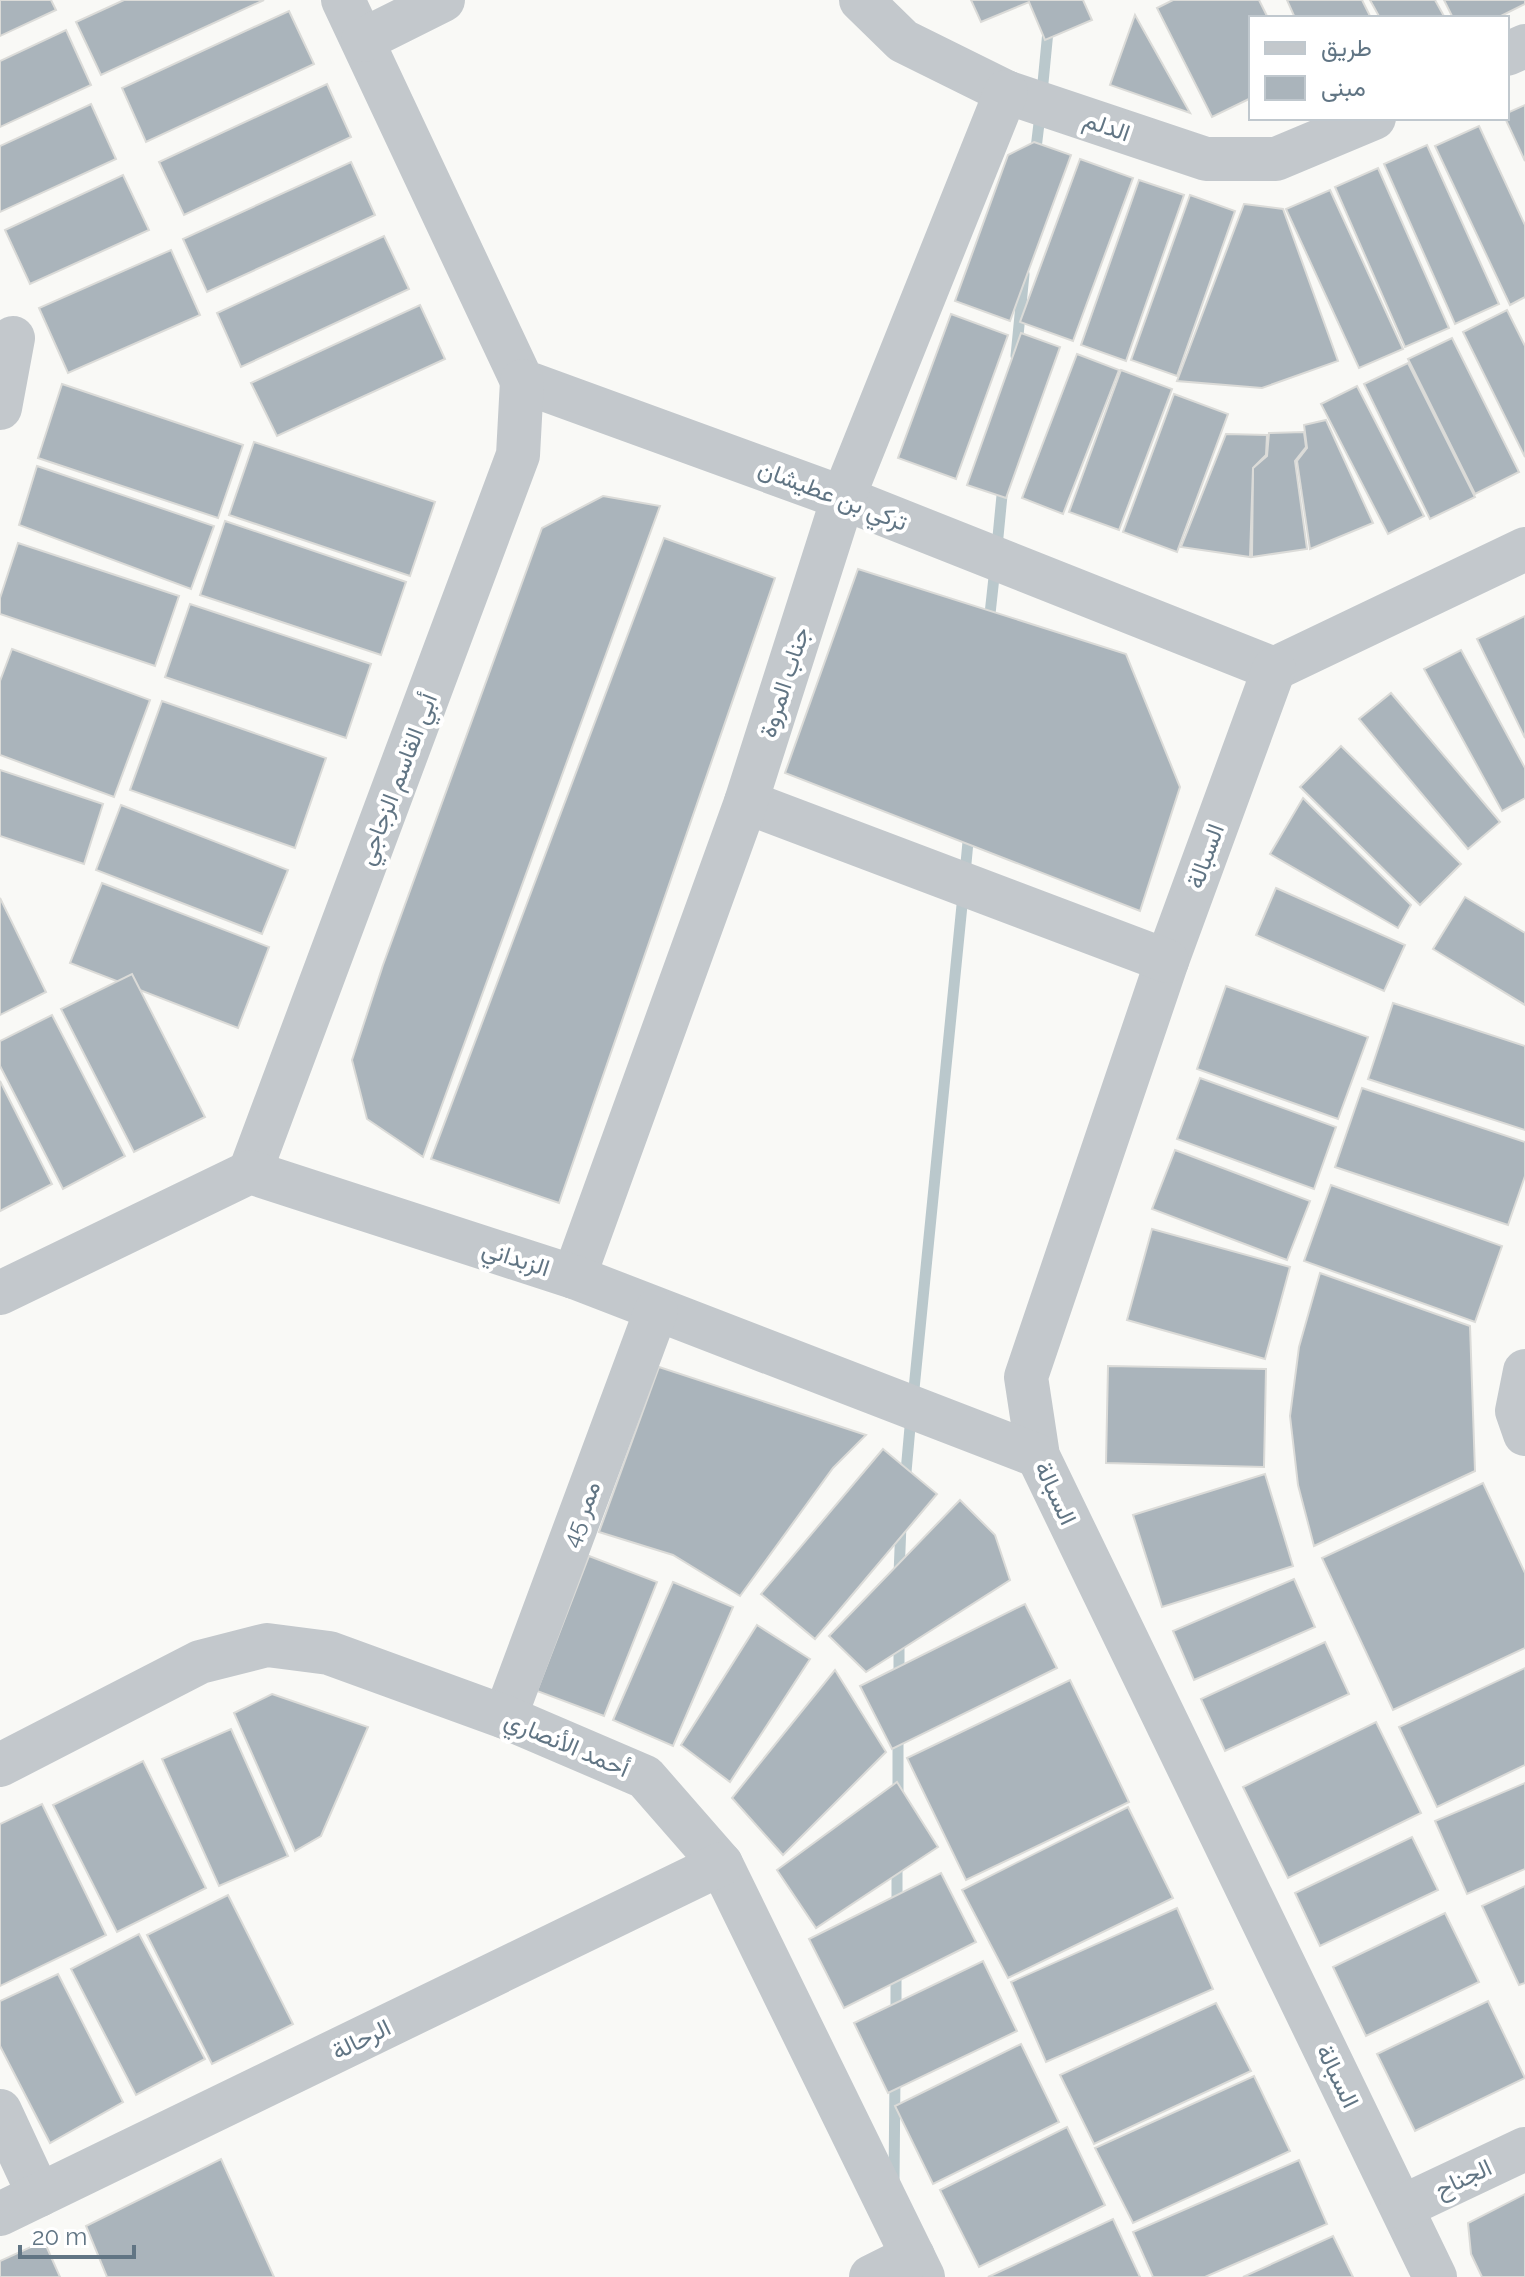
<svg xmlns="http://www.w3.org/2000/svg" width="1525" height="2277" font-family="Raleway,Vazirmatn,sans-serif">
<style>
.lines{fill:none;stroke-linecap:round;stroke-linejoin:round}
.stream{stroke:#bac8cc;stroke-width:11}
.building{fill:#aab4bb;stroke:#dbdbd8;stroke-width:2}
.street{stroke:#c3c8cc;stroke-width:44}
.labels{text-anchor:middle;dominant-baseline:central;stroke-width:8;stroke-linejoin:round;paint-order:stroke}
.street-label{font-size:24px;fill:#617584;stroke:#fff}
</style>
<rect width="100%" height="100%" fill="#f9f9f6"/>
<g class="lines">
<g class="stream">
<path d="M 1042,93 L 1051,0"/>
<path d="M 1035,157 L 1040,115"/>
<path d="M 1016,356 L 1024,274"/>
<path d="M 997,547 L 1003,485"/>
<path d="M 989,623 L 995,568"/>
<path d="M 965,874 L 969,831"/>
<path d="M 913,1399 L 963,895"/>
<path d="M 905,1483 L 911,1416"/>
<path d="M 899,1575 L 901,1524"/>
<path d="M 899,1679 L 899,1636"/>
<path d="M 898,1795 L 898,1732"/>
<path d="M 897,1911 L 897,1860"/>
<path d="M 896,2015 L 896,1968"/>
<path d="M 894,2183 L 895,2076"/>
</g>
</g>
<g class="building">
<path d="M 0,0 L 51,0 L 56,10 L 0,36 Z"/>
<path d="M 124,0 L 264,0 L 101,75 L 76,22 Z"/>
<path d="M 971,0 L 1083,0 L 1092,20 L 1045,40 L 1029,2 L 981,22 Z"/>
<path d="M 1173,0 L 1259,0 L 1268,18 L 1251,18 L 1251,98 L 1212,117 L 1157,8 Z"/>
<path d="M 1287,0 L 1362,0 L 1371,18 L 1295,18 Z"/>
<path d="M 1370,0 L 1435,0 L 1445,18 L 1380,18 Z"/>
<path d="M 1444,0 L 1525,0 L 1525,4 L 1497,18 L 1453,18 Z"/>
<path d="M 289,11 L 314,64 L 146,142 L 122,88 Z"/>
<path d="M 1135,15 L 1190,113 L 1110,85 Z"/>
<path d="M 66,30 L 91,85 L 0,127 L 0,61 Z"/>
<path d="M 327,84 L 351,137 L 184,215 L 159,162 Z"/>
<path d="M 91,104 L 116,159 L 0,212 L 0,146 Z"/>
<path d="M 1525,105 L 1525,161 L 1505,118 L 1507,113 Z"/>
<path d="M 1479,126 L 1525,225 L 1525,297 L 1510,305 L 1435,146 Z"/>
<path d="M 1034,142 L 1071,155 L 1010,321 L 955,301 L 1008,155 Z"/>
<path d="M 1427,145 L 1499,304 L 1455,324 L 1384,164 Z"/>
<path d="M 1080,159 L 1133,178 L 1073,341 L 1020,322 Z"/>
<path d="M 351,162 L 375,215 L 207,292 L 183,239 Z"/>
<path d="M 1378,168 L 1449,328 L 1405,347 L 1335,187 Z"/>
<path d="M 123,175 L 149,230 L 30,284 L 5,230 Z"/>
<path d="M 1139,180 L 1184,195 L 1126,361 L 1081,345 Z"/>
<path d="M 1330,190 L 1403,349 L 1359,368 L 1286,209 Z"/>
<path d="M 1190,195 L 1235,211 L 1177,376 L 1131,360 Z"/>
<path d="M 1244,204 L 1283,209 L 1338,361 L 1262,388 L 1177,381 Z"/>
<path d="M 384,236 L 409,289 L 241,367 L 217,313 Z"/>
<path d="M 171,250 L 200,315 L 68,373 L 39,308 Z"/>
<path d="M 420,305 L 445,359 L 277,436 L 251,383 Z"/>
<path d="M 1507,310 L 1525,346 L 1525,457 L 1463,332 Z"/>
<path d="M 951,314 L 1008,335 L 956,479 L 898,458 Z"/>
<path d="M 1021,333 L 1060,347 L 1006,498 L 967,485 Z"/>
<path d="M 1452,338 L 1519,472 L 1475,494 L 1408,359 Z"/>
<path d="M 1077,354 L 1119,370 L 1063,514 L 1022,498 Z"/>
<path d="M 1408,363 L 1475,497 L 1430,519 L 1364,384 Z"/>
<path d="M 1121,370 L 1172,389 L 1119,530 L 1069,512 Z"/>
<path d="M 62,384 L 243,445 L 218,518 L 38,458 Z"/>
<path d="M 1357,386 L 1424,516 L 1388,534 L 1321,404 Z"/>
<path d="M 1174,394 L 1228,414 L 1177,552 L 1123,532 Z"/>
<path d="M 1326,420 L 1373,523 L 1310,549 L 1297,461 L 1307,448 L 1304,425 Z"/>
<path d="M 1304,432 L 1306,447 L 1295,461 L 1307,549 L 1252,557 L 1253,468 L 1267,456 L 1269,433 Z"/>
<path d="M 1226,434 L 1267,435 L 1266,455 L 1253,468 L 1250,557 L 1181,547 Z"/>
<path d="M 254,442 L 435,502 L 410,576 L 229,515 Z"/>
<path d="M 37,466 L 214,526 L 191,589 L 19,525 Z"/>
<path d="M 603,496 L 660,506 L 423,1157 L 367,1119 L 352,1060 L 383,965 L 542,528 Z"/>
<path d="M 225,521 L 406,582 L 381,655 L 200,595 Z"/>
<path d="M 664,538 L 775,578 L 559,1203 L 431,1159 Z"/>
<path d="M 18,543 L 179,596 L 155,666 L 0,614 L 0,598 Z"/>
<path d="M 858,569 L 1126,654 L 1180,787 L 1140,911 L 785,773 Z"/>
<path d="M 190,604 L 371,664 L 346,738 L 165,677 Z"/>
<path d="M 1525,616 L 1525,738 L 1477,639 Z"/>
<path d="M 12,649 L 150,700 L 114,797 L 0,755 L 0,681 Z"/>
<path d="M 1461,650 L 1525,768 L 1525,798 L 1502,811 L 1424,669 Z"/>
<path d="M 1391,693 L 1500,822 L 1468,849 L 1359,719 Z"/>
<path d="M 162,701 L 326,758 L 295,848 L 130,790 Z"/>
<path d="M 1341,746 L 1461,864 L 1420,905 L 1300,787 Z"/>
<path d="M 0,770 L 103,804 L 84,864 L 0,836 Z"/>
<path d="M 1303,798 L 1411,905 L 1398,928 L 1270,854 Z"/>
<path d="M 121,805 L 288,870 L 262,934 L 96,870 Z"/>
<path d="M 102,883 L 269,947 L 238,1028 L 70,963 Z"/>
<path d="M 1276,888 L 1405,945 L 1384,991 L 1256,935 Z"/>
<path d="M 1465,897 L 1525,933 L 1525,1005 L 1433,949 Z"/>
<path d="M 0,898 L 46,992 L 0,1015 Z"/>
<path d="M 132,974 L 205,1117 L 134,1152 L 61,1009 Z"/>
<path d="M 1226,986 L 1368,1037 L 1338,1119 L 1197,1069 Z"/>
<path d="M 1393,1003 L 1525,1046 L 1525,1130 L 1368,1079 Z"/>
<path d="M 52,1015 L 125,1156 L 63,1189 L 0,1066 L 0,1041 Z"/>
<path d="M 1200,1078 L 1336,1127 L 1314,1189 L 1177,1139 Z"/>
<path d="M 0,1081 L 52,1184 L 0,1211 Z"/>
<path d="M 1362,1088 L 1525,1142 L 1525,1176 L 1508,1225 L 1335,1167 Z"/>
<path d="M 1175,1150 L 1310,1201 L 1287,1260 L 1152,1209 Z"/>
<path d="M 1331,1185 L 1502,1246 L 1475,1322 L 1304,1261 Z"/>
<path d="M 1152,1229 L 1290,1267 L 1265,1359 L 1127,1320 Z"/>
<path d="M 1320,1273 L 1470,1326 L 1475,1471 L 1314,1546 L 1298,1485 L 1290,1416 L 1299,1347 Z"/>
<path d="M 1108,1366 L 1266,1369 L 1264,1467 L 1106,1463 Z"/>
<path d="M 659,1367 L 866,1435 L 833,1468 L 740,1596 L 673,1555 L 599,1532 Z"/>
<path d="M 883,1449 L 937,1494 L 815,1639 L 761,1594 Z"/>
<path d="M 1265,1474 L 1293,1566 L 1162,1607 L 1133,1515 Z"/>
<path d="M 1483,1483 L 1525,1573 L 1525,1648 L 1393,1710 L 1322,1558 Z"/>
<path d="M 960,1500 L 995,1535 L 1010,1580 L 866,1672 L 829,1636 Z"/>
<path d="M 589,1556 L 657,1582 L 604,1716 L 537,1691 Z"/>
<path d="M 1294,1579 L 1315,1627 L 1194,1680 L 1173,1631 Z"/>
<path d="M 673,1582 L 733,1607 L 673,1746 L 613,1720 Z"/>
<path d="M 1025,1604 L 1057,1668 L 892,1749 L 860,1686 Z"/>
<path d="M 757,1625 L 810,1659 L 730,1782 L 681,1745 Z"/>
<path d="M 1325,1642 L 1349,1694 L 1225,1751 L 1201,1699 Z"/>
<path d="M 1525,1668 L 1525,1765 L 1437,1807 L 1399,1727 Z"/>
<path d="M 835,1670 L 886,1752 L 783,1855 L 732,1798 Z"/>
<path d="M 1070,1680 L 1129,1802 L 966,1880 L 907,1758 Z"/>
<path d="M 272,1694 L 368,1727 L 321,1836 L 295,1851 L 234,1713 Z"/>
<path d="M 1376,1722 L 1421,1813 L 1288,1878 L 1243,1787 Z"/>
<path d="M 231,1729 L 288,1856 L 219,1886 L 162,1759 Z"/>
<path d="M 143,1761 L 206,1888 L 117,1932 L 53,1805 Z"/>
<path d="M 897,1782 L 938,1847 L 816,1928 L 777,1870 Z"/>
<path d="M 1525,1783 L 1525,1869 L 1467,1894 L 1435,1821 Z"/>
<path d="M 42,1804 L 106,1935 L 0,1986 L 0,1824 Z"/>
<path d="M 1128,1807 L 1173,1898 L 1008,1978 L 962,1890 Z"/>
<path d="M 1412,1837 L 1438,1890 L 1320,1946 L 1295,1893 Z"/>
<path d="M 941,1873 L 976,1942 L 844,2008 L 809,1939 Z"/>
<path d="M 1525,1886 L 1525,1983 L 1519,1985 L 1482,1906 Z"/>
<path d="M 228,1895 L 293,2024 L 212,2064 L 147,1935 Z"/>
<path d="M 1177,1908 L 1213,1989 L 1046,2062 L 1011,1982 Z"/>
<path d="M 1445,1913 L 1479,1982 L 1366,2036 L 1333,1967 Z"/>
<path d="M 139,1934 L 205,2059 L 136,2095 L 71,1969 Z"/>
<path d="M 983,1961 L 1017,2031 L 888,2093 L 854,2023 Z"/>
<path d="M 58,1974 L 123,2102 L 50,2143 L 0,2046 L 0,2001 Z"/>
<path d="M 1488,2001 L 1525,2078 L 1415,2131 L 1377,2054 Z"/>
<path d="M 1216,2003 L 1251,2071 L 1094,2144 L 1060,2075 Z"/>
<path d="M 1021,2044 L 1059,2122 L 933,2184 L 895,2106 Z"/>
<path d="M 1254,2076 L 1290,2151 L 1133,2223 L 1095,2148 Z"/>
<path d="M 1067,2127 L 1105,2205 L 979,2267 L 940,2190 Z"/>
<path d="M 221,2159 L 274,2277 L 107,2277 L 86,2226 Z"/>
<path d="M 1299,2160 L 1327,2224 L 1205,2277 L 1153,2277 L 1133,2232 Z"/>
<path d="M 1525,2194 L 1525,2277 L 1482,2277 L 1471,2254 L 1468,2223 Z"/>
<path d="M 1113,2219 L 1140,2277 L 988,2277 Z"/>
<path d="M 1333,2236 L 1353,2277 L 1243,2277 Z"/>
<path d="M 44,2241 L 60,2277 L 0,2277 L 0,2261 Z"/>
</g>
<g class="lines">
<g class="street">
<path d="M 343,0 L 522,381 L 843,498 L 1274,669 L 1525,549"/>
<path d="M 861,0 L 903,41 L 1006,92 L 1206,159 L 1276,159 L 1374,118"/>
<path d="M 363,40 L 443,0"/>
<path d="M 1507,54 L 1525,46"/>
<path d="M 0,408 L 13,338"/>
<path d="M 1274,669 L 1167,961 L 1026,1377 L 1038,1456 L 1435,2277"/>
<path d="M 746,802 L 1167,961"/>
<path d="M 250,1172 L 518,455 L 522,381"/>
<path d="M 574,1277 L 746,802 L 843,498 L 1006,92"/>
<path d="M 0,1293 L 250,1172 L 574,1277 L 1038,1456"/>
<path d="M 1525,1371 L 1517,1411 L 1525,1434"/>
<path d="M 505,1717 L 656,1311"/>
<path d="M 0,1765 L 200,1662 L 267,1645 L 329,1653 L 505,1717 L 645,1777 L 721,1864 L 923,2277"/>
<path d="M 0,2111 L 39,2195"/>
<path d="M 1402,2207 L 1525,2149"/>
<path d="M 0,2214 L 721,1864"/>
<path d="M 871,2277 L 913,2256"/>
</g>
</g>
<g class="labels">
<g class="street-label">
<text transform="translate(1107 126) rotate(19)">الدلم</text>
<text transform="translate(833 495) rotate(21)">تركي بن عطيشان</text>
<text transform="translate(784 682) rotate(-72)">جناب المروة</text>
<text transform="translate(397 779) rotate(-69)">أبي القاسم الزجاجي</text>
<text transform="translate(1205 856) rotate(-70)">السبالة</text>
<text transform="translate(516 1258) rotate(18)">الزبداني</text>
<text transform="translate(1056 1493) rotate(65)">السبالة</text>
<text transform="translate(581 1514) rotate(-70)">ممر 45</text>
<text transform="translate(567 1744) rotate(23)">أحمد الأنصاري</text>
<text transform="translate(361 2039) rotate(-26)">الرحالة</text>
<text transform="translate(1338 2076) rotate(64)">السبالة</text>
<text transform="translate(1463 2178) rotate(-25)">الجناح</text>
</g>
</g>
<rect x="1249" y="16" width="260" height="104" fill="#ffffff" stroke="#c0c8ce" stroke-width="2"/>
<rect x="1265" y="42" width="40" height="12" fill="#c3c8cc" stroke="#c0c8ce" stroke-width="2"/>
<text x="1321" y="56" font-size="24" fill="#617584">طريق</text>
<rect x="1265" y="76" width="40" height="24" fill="#aab4bb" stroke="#c0c8ce" stroke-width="2"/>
<text x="1321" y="96" font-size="24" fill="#617584">مبنى</text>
<path d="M20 2245v12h114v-12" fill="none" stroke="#617584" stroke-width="4"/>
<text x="32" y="2245" font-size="24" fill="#617584" stroke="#ffffff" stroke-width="6" paint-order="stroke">20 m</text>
</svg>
